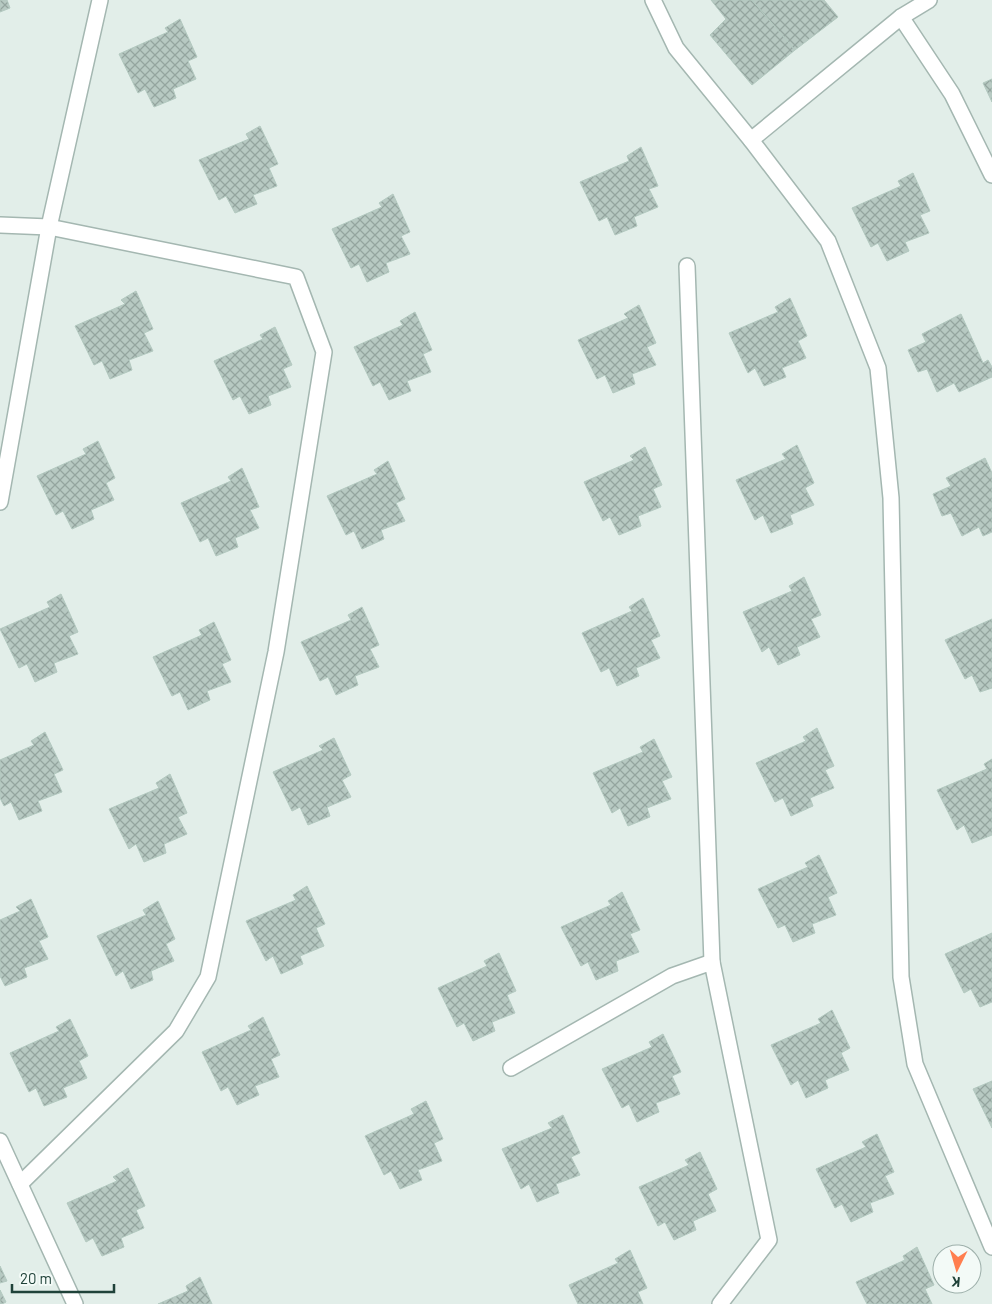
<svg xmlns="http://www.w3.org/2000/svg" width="992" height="1304" font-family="Barlow,sans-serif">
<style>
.building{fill:url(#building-cross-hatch);stroke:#b3c9c0}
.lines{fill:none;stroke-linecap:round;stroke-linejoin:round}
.minor-casing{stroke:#a4b7b1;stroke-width:18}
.minor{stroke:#fff;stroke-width:15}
</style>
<defs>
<pattern id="building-cross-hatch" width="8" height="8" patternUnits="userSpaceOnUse" patternTransform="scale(1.25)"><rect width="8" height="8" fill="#b7c9c2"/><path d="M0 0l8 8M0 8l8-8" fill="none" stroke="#94a59f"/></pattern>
</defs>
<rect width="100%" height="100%" fill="#e2eee9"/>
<g class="building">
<path d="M 0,0 L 7,0 L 10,8 L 0,12 Z"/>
<path d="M 711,0 L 752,0 L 795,50 L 752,85 L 710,35 L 726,19 Z"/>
<path d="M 752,0 L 824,0 L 838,17 L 795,50 Z"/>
<path d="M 180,19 L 197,57 L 188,61 L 196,79 L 173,89 L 176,98 L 154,107 L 145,89 L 138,93 L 119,54 L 168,32 L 165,28 Z"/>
<path d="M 992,79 L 992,102 L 983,83 Z"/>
<path d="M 260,126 L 278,164 L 269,168 L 277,186 L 253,195 L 257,204 L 235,213 L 226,196 L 219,200 L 199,160 L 249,139 L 246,134 Z"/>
<path d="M 641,147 L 658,186 L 649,189 L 658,207 L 634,217 L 637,226 L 615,235 L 607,217 L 599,221 L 580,182 L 629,161 L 627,156 Z"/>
<path d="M 913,173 L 930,211 L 920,215 L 929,233 L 905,242 L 909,251 L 887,261 L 878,243 L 871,247 L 852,208 L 901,186 L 898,181 Z"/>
<path d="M 393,194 L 410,232 L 401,236 L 410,254 L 386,263 L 389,272 L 367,282 L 359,264 L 351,268 L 332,229 L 382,207 L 379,203 Z"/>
<path d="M 136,291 L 153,329 L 144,333 L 153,351 L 129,360 L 132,370 L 110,379 L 102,361 L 94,365 L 75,326 L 125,304 L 121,300 Z"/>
<path d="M 790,298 L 807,336 L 798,341 L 806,358 L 782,368 L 786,377 L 764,386 L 755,368 L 748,373 L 729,333 L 778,312 L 775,307 Z"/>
<path d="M 639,305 L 656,343 L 647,347 L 656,365 L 632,374 L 635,384 L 613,393 L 605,375 L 597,379 L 578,340 L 628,318 L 624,314 Z"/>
<path d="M 415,312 L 432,350 L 423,354 L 431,372 L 407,381 L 411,391 L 389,400 L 380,382 L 373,386 L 354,347 L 403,325 L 400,321 Z"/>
<path d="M 961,314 L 983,363 L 988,360 L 992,367 L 992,377 L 959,392 L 954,383 L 937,392 L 927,369 L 918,372 L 908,350 L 926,342 L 922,334 Z"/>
<path d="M 275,327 L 292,365 L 283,369 L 291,387 L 268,396 L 271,405 L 249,414 L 240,396 L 233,400 L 214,361 L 263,339 L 260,335 Z"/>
<path d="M 98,441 L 115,478 L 106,483 L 114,500 L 91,510 L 94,519 L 72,529 L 63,511 L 56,515 L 37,476 L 86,454 L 83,449 Z"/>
<path d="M 797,445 L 814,483 L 805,488 L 814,505 L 790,515 L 793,524 L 771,533 L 763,515 L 755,520 L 736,480 L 786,459 L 782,454 Z"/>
<path d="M 645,447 L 662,485 L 653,489 L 661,507 L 638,516 L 641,526 L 619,535 L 610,517 L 603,521 L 584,482 L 634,460 L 630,456 Z"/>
<path d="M 985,458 L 992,473 L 992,532 L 983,536 L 979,527 L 962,536 L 951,513 L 942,516 L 933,494 L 951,486 L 946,478 Z"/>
<path d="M 388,461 L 405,499 L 396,503 L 405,521 L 381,530 L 384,539 L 362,549 L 354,531 L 346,535 L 327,496 L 377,474 L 374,470 Z"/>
<path d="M 242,468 L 259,507 L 250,510 L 259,528 L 235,538 L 238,547 L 216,556 L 208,538 L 200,542 L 181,503 L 231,481 L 228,477 Z"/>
<path d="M 804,577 L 821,615 L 811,619 L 820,637 L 797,647 L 800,655 L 778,665 L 769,647 L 762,652 L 743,612 L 792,591 L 789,586 Z"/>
<path d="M 61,594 L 78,632 L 69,636 L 78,654 L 54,663 L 57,672 L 35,682 L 27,664 L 19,668 L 0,629 L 50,607 L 47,602 Z"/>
<path d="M 643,598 L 660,636 L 651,640 L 660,658 L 636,668 L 639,676 L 617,686 L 609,668 L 601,672 L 582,633 L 632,611 L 629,607 Z"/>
<path d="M 362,607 L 379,645 L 370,649 L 379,667 L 355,676 L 358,685 L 336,695 L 328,677 L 320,681 L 301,642 L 351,620 L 348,615 Z"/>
<path d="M 992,619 L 992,688 L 980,692 L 972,675 L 965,679 L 945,640 Z"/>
<path d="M 214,622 L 231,660 L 222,664 L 231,682 L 207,691 L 210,700 L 188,710 L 180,692 L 172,696 L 153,657 L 202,635 L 199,630 Z"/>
<path d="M 817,728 L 834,766 L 825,770 L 834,788 L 810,798 L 813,806 L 791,816 L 783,798 L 775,802 L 756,763 L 806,741 L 803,737 Z"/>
<path d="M 45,732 L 63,770 L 54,774 L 62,792 L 38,801 L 42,811 L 19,820 L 11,802 L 4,806 L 0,798 L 0,760 L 34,745 L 31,741 Z"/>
<path d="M 334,738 L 351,775 L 342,780 L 351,797 L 327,807 L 330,816 L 308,825 L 300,807 L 292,811 L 273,772 L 323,750 L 319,746 Z"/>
<path d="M 654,739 L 672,777 L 662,781 L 671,799 L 647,808 L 650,817 L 628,826 L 620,808 L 612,813 L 593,773 L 643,752 L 640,747 Z"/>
<path d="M 992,759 L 992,835 L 972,843 L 964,825 L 957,830 L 937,790 L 987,769 L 984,764 Z"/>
<path d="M 170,774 L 187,813 L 178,817 L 187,834 L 164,844 L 166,853 L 144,862 L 136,844 L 129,849 L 109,809 L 159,788 L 156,783 Z"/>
<path d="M 819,855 L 837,893 L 828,897 L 836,915 L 812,924 L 815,933 L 793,942 L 785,925 L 778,928 L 758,889 L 808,867 L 805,863 Z"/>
<path d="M 307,886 L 325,924 L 316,928 L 324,946 L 300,956 L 303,964 L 281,974 L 273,956 L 266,961 L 246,921 L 296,900 L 293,895 Z"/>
<path d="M 622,892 L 640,930 L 630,934 L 639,952 L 616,961 L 618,971 L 596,980 L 588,962 L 581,966 L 561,927 L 611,905 L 608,901 Z"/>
<path d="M 31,899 L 48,937 L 39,941 L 48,959 L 24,968 L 27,977 L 5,986 L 0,976 L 0,920 L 20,911 L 16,907 Z"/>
<path d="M 158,901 L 175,939 L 166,944 L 174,961 L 151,971 L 153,980 L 131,989 L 123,971 L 116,976 L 97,936 L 146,915 L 143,910 Z"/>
<path d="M 992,933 L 992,1002 L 980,1007 L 971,989 L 964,993 L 945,954 Z"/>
<path d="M 499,953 L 516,991 L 507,995 L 515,1013 L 492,1022 L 495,1031 L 473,1041 L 464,1023 L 457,1027 L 438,988 L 487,966 L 484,961 Z"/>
<path d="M 832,1010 L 850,1048 L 841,1053 L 849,1070 L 825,1080 L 828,1088 L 806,1098 L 798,1080 L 791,1085 L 771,1045 L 821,1023 L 818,1019 Z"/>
<path d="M 263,1017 L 280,1055 L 271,1059 L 279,1077 L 255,1086 L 259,1095 L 237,1105 L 228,1087 L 221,1091 L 202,1052 L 251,1030 L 248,1026 Z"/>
<path d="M 70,1019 L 88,1056 L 79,1061 L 87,1078 L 63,1088 L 67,1097 L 44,1106 L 36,1088 L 29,1092 L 10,1053 L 59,1031 L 56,1027 Z"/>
<path d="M 663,1034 L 681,1072 L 672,1076 L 680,1094 L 656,1103 L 659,1112 L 637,1122 L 629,1104 L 622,1108 L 602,1069 L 652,1047 L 649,1042 Z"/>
<path d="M 992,1081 L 992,1128 L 973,1089 Z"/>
<path d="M 426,1101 L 443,1139 L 434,1143 L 442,1161 L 418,1170 L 422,1180 L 400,1189 L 391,1171 L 384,1175 L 365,1136 L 414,1114 L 411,1109 Z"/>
<path d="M 563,1115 L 580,1153 L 571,1157 L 580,1175 L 556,1184 L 559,1193 L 537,1202 L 529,1184 L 521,1189 L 502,1149 L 552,1128 L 548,1123 Z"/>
<path d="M 877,1134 L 894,1172 L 885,1176 L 894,1194 L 870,1203 L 873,1212 L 851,1222 L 842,1204 L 835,1208 L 816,1169 L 866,1147 L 862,1142 Z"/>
<path d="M 700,1152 L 717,1189 L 708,1194 L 716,1211 L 693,1221 L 696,1230 L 674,1240 L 665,1222 L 658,1226 L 639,1187 L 689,1165 L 685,1160 Z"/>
<path d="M 128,1168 L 145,1206 L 136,1210 L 144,1228 L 121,1238 L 124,1247 L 102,1256 L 93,1238 L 86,1242 L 67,1203 L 117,1181 L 113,1177 Z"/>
<path d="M 917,1247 L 934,1285 L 925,1289 L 932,1304 L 867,1304 L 856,1282 L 905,1260 L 903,1256 Z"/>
<path d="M 630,1250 L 647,1288 L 638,1292 L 643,1304 L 578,1304 L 569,1285 L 618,1263 L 615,1259 Z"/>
<path d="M 0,1266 L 7,1281 L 0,1283 Z"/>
<path d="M 200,1277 L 212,1304 L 158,1304 L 188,1291 L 186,1286 Z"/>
<path d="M 0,1290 L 6,1302 L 2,1304 L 0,1304 Z"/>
</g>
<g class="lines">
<g class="minor-casing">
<g id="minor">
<path d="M 653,0 L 676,48 L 751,140 L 828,241 L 878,368 L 891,498 L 901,977 L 915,1064 L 992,1247"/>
<path d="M 901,17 L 952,94 L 992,175"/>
<path d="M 751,140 L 901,17 L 929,0"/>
<path d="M 0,225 L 49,227 L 296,277 L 324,352 L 276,652 L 208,977 L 176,1031 L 20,1184"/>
<path d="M 687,266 L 712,962"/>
<path d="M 0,502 L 49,227 L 100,0"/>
<path d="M 511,1068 L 672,976 L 712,962 L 769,1240 L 720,1304"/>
<path d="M 0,1141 L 75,1304"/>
</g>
</g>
<use href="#minor" class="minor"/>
</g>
<g transform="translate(957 1269) rotate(185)"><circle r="24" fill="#f3faf7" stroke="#9eb0ab"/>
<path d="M0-4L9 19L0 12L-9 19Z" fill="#ff7e4f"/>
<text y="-8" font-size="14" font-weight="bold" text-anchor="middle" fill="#1f4239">K</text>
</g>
<path d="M12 1284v8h102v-8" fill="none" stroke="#1f4239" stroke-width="2.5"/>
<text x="20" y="1284" font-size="15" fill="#1f4239" stroke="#f3faf7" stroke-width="4" paint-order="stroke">20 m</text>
</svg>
